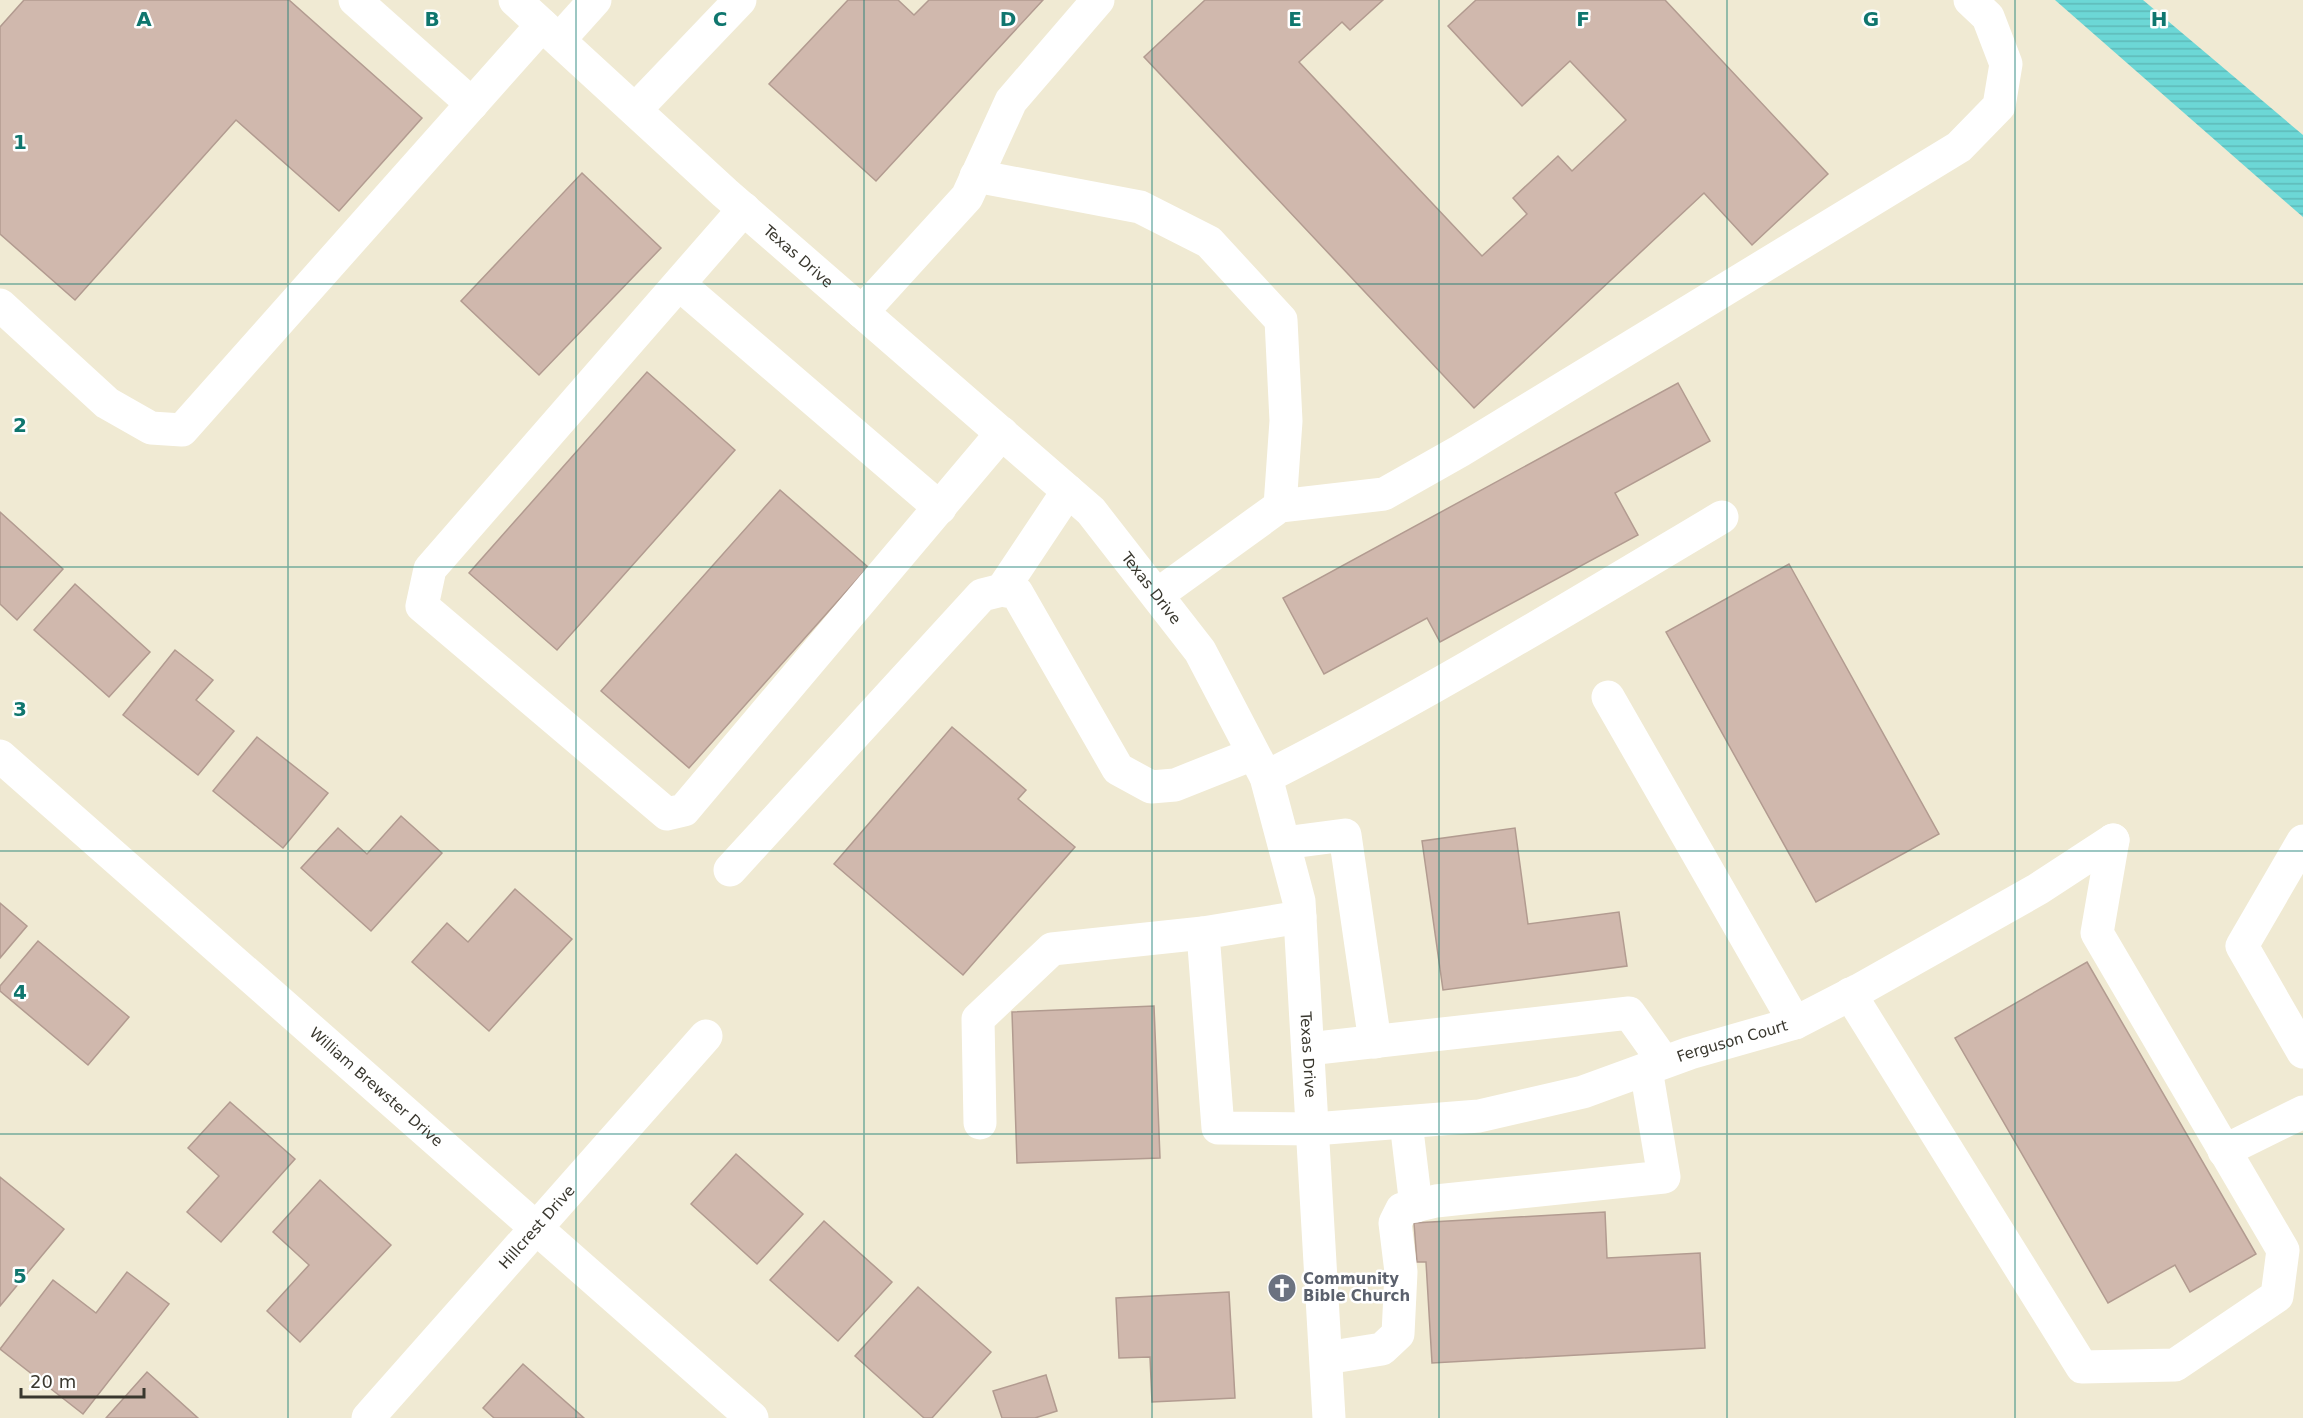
<svg xmlns="http://www.w3.org/2000/svg" width="2303" height="1418" font-family="'DejaVu Sans',sans-serif">
<style>
.water{fill:url(#water-rules)}
.building{fill:#d0b8ad;stroke:#b29b90;stroke-width:1.5}
.lines{fill:none;stroke-linecap:round;stroke-linejoin:round}
.minor{stroke:#fff;stroke-width:33}
.grid{fill:none;stroke:#0f766e;stroke-width:1.5;stroke-opacity:0.55}
.labels{text-anchor:middle;dominant-baseline:central;stroke-width:5;stroke-linejoin:round;paint-order:stroke}
.street-label{font-size:15px;fill:#39372e;stroke:#fff}
.worship-label{font-size:15px;font-weight:bold;fill:#5b616d;stroke:#fff;text-anchor:start}
.grid-label{font-size:20px;text-anchor:middle;font-weight:bold;fill:#0f766e;stroke:#fff;stroke-width:5;stroke-linejoin:round;paint-order:stroke}
</style>
<defs>
<pattern id="water-rules" width="6" height="5" patternUnits="userSpaceOnUse" patternTransform="scale(1.5)"><rect width="6" height="5" fill="#6cd7d6"/><path d="M0 2.5h6" fill="none" stroke="#5eb9b8"/></pattern>
</defs>
<rect width="100%" height="100%" fill="#f0ead3"/>
<path class="water" d="M 2055,0 L 2143,0 L 2303,135 L 2303,217 Z"/>
<g class="building">
<path d="M 24,0 L 289,0 L 422,118 L 339,211 L 236,120 L 75,300 L 0,234 L 0,27 Z"/>
<path d="M 848,0 L 898,0 L 914,15 L 929,0 L 1043,0 L 876,181 L 769,84 Z"/>
<path d="M 1205,0 L 1383,0 L 1350,30 L 1342,22 L 1299,62 L 1482,256 L 1527,214 L 1513,198 L 1558,156 L 1572,171 L 1626,120 L 1570,61 L 1522,106 L 1448,26 L 1476,0 L 1665,0 L 1828,174 L 1752,245 L 1704,193 L 1474,408 L 1144,57 Z"/>
<path d="M 582,173 L 661,248 L 539,375 L 461,301 Z"/>
<path d="M 647,372 L 735,450 L 557,650 L 469,573 Z"/>
<path d="M 1678,383 L 1710,441 L 1615,493 L 1638,535 L 1440,642 L 1427,618 L 1324,674 L 1283,598 Z"/>
<path d="M 780,490 L 868,567 L 689,768 L 601,691 Z"/>
<path d="M 0,512 L 63,569 L 17,620 L 0,604 Z"/>
<path d="M 1789,564 L 1939,834 L 1816,902 L 1666,632 Z"/>
<path d="M 75,584 L 150,652 L 109,697 L 34,630 Z"/>
<path d="M 175,650 L 213,680 L 196,700 L 234,731 L 198,775 L 123,715 Z"/>
<path d="M 952,727 L 1026,790 L 1018,799 L 1075,847 L 963,975 L 834,864 Z"/>
<path d="M 257,737 L 328,793 L 283,848 L 213,791 Z"/>
<path d="M 401,816 L 442,853 L 371,931 L 301,868 L 338,828 L 367,854 Z"/>
<path d="M 1515,828 L 1528,924 L 1619,912 L 1627,966 L 1443,990 L 1422,841 Z"/>
<path d="M 515,889 L 572,939 L 489,1031 L 412,962 L 447,923 L 468,942 Z"/>
<path d="M 0,903 L 27,926 L 0,958 Z"/>
<path d="M 38,941 L 129,1017 L 88,1065 L 0,991 L 0,986 Z"/>
<path d="M 2087,962 L 2256,1254 L 2190,1292 L 2175,1265 L 2108,1303 L 1955,1038 Z"/>
<path d="M 1154,1006 L 1160,1158 L 1017,1163 L 1012,1012 Z"/>
<path d="M 230,1102 L 295,1159 L 221,1242 L 187,1212 L 219,1176 L 188,1148 Z"/>
<path d="M 736,1154 L 803,1214 L 757,1264 L 691,1204 Z"/>
<path d="M 0,1177 L 64,1229 L 0,1306 Z"/>
<path d="M 320,1180 L 391,1245 L 300,1342 L 267,1311 L 309,1265 L 273,1232 Z"/>
<path d="M 1605,1212 L 1607,1258 L 1700,1253 L 1705,1348 L 1432,1363 L 1426,1262 L 1417,1262 L 1414,1223 Z"/>
<path d="M 824,1221 L 892,1282 L 838,1341 L 770,1280 Z"/>
<path d="M 127,1272 L 169,1304 L 83,1414 L 0,1349 L 53,1280 L 96,1313 Z"/>
<path d="M 918,1287 L 991,1352 L 932,1418 L 924,1418 L 855,1356 Z"/>
<path d="M 1229,1292 L 1235,1398 L 1152,1402 L 1150,1357 L 1119,1358 L 1116,1298 Z"/>
<path d="M 523,1364 L 584,1418 L 494,1418 L 483,1408 Z"/>
<path d="M 147,1372 L 198,1418 L 106,1418 Z"/>
<path d="M 1046,1375 L 1057,1411 L 1035,1418 L 1002,1418 L 993,1391 Z"/>
</g>
<g class="lines">
<g class="minor">
<path d="M 355,0 L 472,104"/>
<path id="s1" d="M 515,0 L 725,193 L 1091,511 L 1200,651 L 1266,777 L 1299,901 L 1329,1418"/>
<path d="M 559,40 L 595,0"/>
<path d="M 635,110 L 740,0"/>
<path d="M 976,176 L 1140,207 L 1209,242 L 1281,320 L 1286,421 L 1280,506"/>
<path d="M 744,209 L 430,569 L 422,606 L 667,814 L 684,810 L 1002,433"/>
<path d="M 679,284 L 940,508"/>
<path d="M 0,305 L 107,403 L 151,428 L 182,430 L 542,25"/>
<path d="M 862,312 L 967,197 L 1011,101 L 1098,0"/>
<path d="M 1002,590 L 1068,491"/>
<path d="M 1157,595 L 1280,506 L 1384,494 L 1460,451 L 1959,147 L 1999,106 L 2006,64 L 1988,17 L 1970,0"/>
<path d="M 1608,697 L 1795,1023"/>
<path id="s2" d="M 0,756 L 752,1418"/>
<path d="M 1266,777 C 1422,698 1571,607 1722,517"/>
<path d="M 2303,841 L 2242,946 L 2303,1052"/>
<path d="M 1284,843 L 1345,835 L 1375,1042"/>
<path d="M 730,870 L 982,595 L 1002,590 L 1017,593 L 1118,769 L 1151,787 L 1175,785 L 1253,754"/>
<path id="s3" d="M 1300,917 L 1203,933 L 1218,1128 L 1314,1129 L 1479,1116 L 1583,1092 L 1690,1053 L 1795,1023 L 1859,990 L 2038,889 L 2113,840"/>
<path d="M 1850,994 L 2082,1367 L 2175,1365 L 2277,1296 L 2283,1250 L 2097,933 L 2113,840"/>
<path d="M 1308,1049 L 1629,1013 L 1664,1062"/>
<path d="M 1406,1122 L 1416,1206"/>
<path d="M 980,1123 L 978,1019 L 1052,949 L 1203,933"/>
<path d="M 2224,1151 L 2303,1112"/>
<path d="M 1326,1358 L 1382,1349 L 1398,1334 L 1401,1272 L 1395,1223 L 1402,1209 L 1436,1201 L 1664,1177 L 1646,1069"/>
<path id="s4" d="M 368,1418 L 706,1036"/>
</g>
</g>
<path class="grid" d="M 288,0 L 288,1418M 576,0 L 576,1418M 864,0 L 864,1418M 1152,0 L 1152,1418M 1439,0 L 1439,1418M 1727,0 L 1727,1418M 2015,0 L 2015,1418M 0,284 L 2303,284M 0,567 L 2303,567M 0,851 L 2303,851M 0,1134 L 2303,1134"/>
<defs>
<g id="church-disc" transform="scale(1.5)"><circle r="9.5" fill="#6b7280" stroke="#fff"/><path d="M-1.2-6h2.4v3.5h3.3v2.4h-3.3V6h-2.4V-.1h-3.3v-2.4h3.3Z" fill="#fff"/></g>
</defs>
<g fill-rule="evenodd">
<use href="#church-disc" x="1282" y="1288"/>
</g>
<g class="labels">
<g class="street-label">
<text stroke="none"><textPath href="#s1" startOffset="382">Texas Drive</textPath></text>
<text stroke="none"><textPath href="#s1" startOffset="868">Texas Drive</textPath></text>
<text stroke="none"><textPath href="#s3" startOffset="820">Ferguson Court</textPath></text>
<text stroke="none"><textPath href="#s1" startOffset="1372">Texas Drive</textPath></text>
<text stroke="none"><textPath href="#s2" startOffset="501">William Brewster Drive</textPath></text>
<text stroke="none"><textPath href="#s4" startOffset="255">Hillcrest Drive</textPath></text>
</g>
<g class="worship-label">
<text x="1303" y="1279">Community<tspan x="1303" dy="17">Bible Church</tspan></text>
</g>
</g>
<g class="grid-label">
<text x="144" y="26">A</text>
<text x="432" y="26">B</text>
<text x="720" y="26">C</text>
<text x="1008" y="26">D</text>
<text x="1295" y="26">E</text>
<text x="1583" y="26">F</text>
<text x="1871" y="26">G</text>
<text x="2159" y="26">H</text>
<text x="20" y="149">1</text>
<text x="20" y="432">2</text>
<text x="20" y="716">3</text>
<text x="20" y="999">4</text>
<text x="20" y="1283">5</text>
</g>
<path d="M21 1388v9h123v-9" fill="none" stroke="#39372e" stroke-width="3"/>
<text x="30" y="1388" font-size="18" fill="#39372e" stroke="#ffffff" stroke-width="4.5" paint-order="stroke">20 m</text>
</svg>
